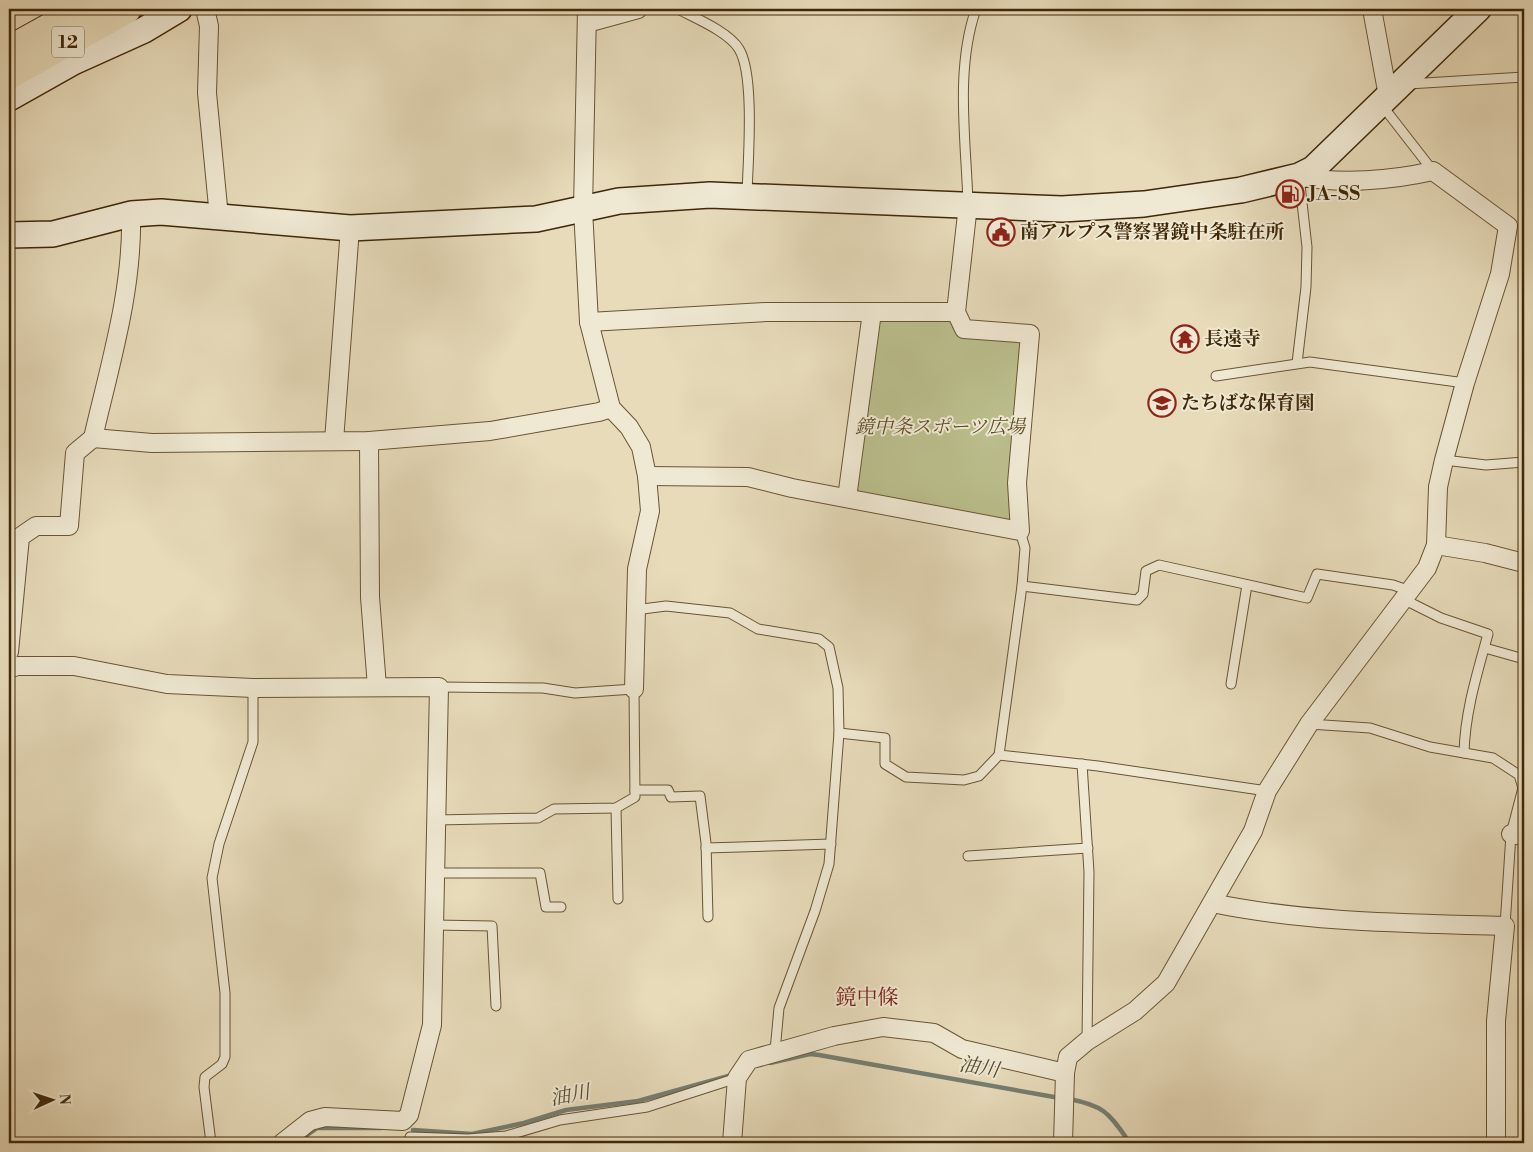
<svg xmlns="http://www.w3.org/2000/svg" width="1533" height="1152" font-family="'Libre Bodoni','Noto Serif JP',serif">
<style>
.green{fill:#babe8c;stroke:#7d734a}
.lines{fill:none;stroke-linecap:round;stroke-linejoin:round}
.stream{stroke:#757f72;stroke-width:4.5}
.lane-casing{stroke:#6a5534;stroke-width:11}
.street-casing{stroke:#6a5534;stroke-width:20}
.secondary-casing{stroke:#402808;stroke-width:28}
.highway-casing{stroke:#402808;stroke-width:30}
.lane{stroke:#efe8d2;stroke-width:9}
.street{stroke:#efe8d2;stroke-width:18}
.secondary{stroke:#efe8d2;stroke-width:25}
.highway{stroke:#e7dbba;stroke-width:28}
.wall{fill:#c08276;stroke:#402808}
.shaded-wall{fill:#9c6a60;stroke:#402808}
.building{fill:#df9789;stroke:#402808}
.labels{text-anchor:middle;dominant-baseline:central;stroke-width:4;stroke-linejoin:round;paint-order:stroke}
.shield{fill:#efe8d2;stroke:#746245;stroke-width:1}
.shield-label{font-size:18px;font-weight:bold;fill:#402808}
.poi-label{font-size:19px;font-weight:bold;fill:#402808;stroke:#efe8d2;text-anchor:start}
.park-label{font-size:19px;font-style:italic;fill:#5e4e29;stroke:#efe8d2}
.water-label{font-size:20px;font-style:italic;fill:#564c34;stroke:#efe8d2}
.quarter-label{font-size:21px;fill:#7a1f14;stroke:#efe8d2}
</style>
<rect width="100%" height="100%" fill="#e7dbba"/>
<filter id="stains"><feTurbulence type="fractalNoise" baseFrequency=".004" numOctaves="4"/><feColorMatrix values="0 0 0 0 .2 0 0 0 0 .09 0 0 0 0 .02 0 0 0 .5 -.17"/></filter>
<radialGradient id="worn" r=".72"><stop offset=".6" stop-color="#630" stop-opacity="0"/><stop offset="1" stop-color="#630" stop-opacity=".3"/></radialGradient>
<path class="green" d="M 872,312 L 956,312 L 965,329 L 1030,334 L 1012,530 L 847,498 Z"/>
<g class="lines">
<g class="stream">
<path d="M 770,1063 L 810,1054 L 819,1055 L 1054,1097"/>
<path d="M 1069,1099 C 1106,1106 1109,1114 1130,1143"/>
<path d="M 413,1130 L 472,1134 L 524,1123 L 566,1110 L 638,1101 L 732,1075"/>
<path d="M 296,1143 L 317,1128 L 381,1128"/>
</g>
<g class="lane-casing">
<g id="lane">
<path d="M 678,9 C 695,18 729,32 739,49 C 755,75 748,161 747,194"/>
<path d="M 1408,84 L 1524,77"/>
<path d="M 1381,104 L 1433,171"/>
<path d="M 968,203 C 966,140 955,69 976,9"/>
<path d="M 1297,363 L 1306,287 L 1307,247 L 1299,176"/>
<path d="M 1216,376 L 1310,362 L 1465,383"/>
<path d="M 1444,460 L 1486,465 L 1524,462"/>
<path d="M 1020,531 L 1025,548 L 1022,586 L 999,755 L 1098,766 L 1267,791"/>
<path d="M 1022,586 L 1137,600 L 1143,594 L 1146,571 L 1159,565 L 1307,598 L 1317,574 L 1393,585 L 1410,591"/>
<path d="M 1403,599 L 1441,618 L 1488,634 C 1477,674 1465,712 1464,753"/>
<path d="M 635,610 L 666,606 L 730,613 L 758,629 L 819,639 L 829,647 L 838,688 L 839,733 L 829,864 L 815,911 L 779,1008 L 775,1051"/>
<path d="M 1485,648 L 1524,659"/>
<path d="M 1231,684 L 1247,585"/>
<path d="M 1309,724 L 1370,728 L 1430,747 L 1493,758 L 1519,775 L 1523,788 L 1511,834 L 1505,926"/>
<path d="M 839,733 L 885,738 L 885,764 L 906,777 L 964,780 L 979,776 L 999,755"/>
<path d="M 1082,764 L 1089,872 L 1087,1041"/>
<path d="M 635,790 L 668,790 L 671,797 L 700,796 L 706,843 L 708,917"/>
<path d="M 616,808 L 618,899"/>
<path d="M 436,820 L 538,818 L 554,809 L 616,808 L 635,797 L 634,689 L 575,693 L 543,688 L 439,687"/>
<path d="M 706,848 L 831,844"/>
<path d="M 968,856 L 1088,848"/>
<path d="M 435,873 L 540,873 L 546,907 L 561,907"/>
<path d="M 434,925 L 492,926 L 496,1006"/>
<path d="M 410,1137 L 468,1139 L 506,1136 L 560,1120 L 647,1107 L 737,1078"/>
<path d="M 211,1143 L 204,1087 L 205,1077 L 222,1064 L 225,1057 L 225,993 L 212,878 L 219,844 L 253,742 L 253,688"/>
</g>
</g>
<g class="street-casing">
<g id="street">
<path d="M 205,9 L 209,26 L 207,93 L 219,217"/>
<path d="M 587,9 L 583,209 L 589,322 L 611,408 L 629,427 L 641,447 L 647,476 L 650,511 L 637,569 L 634,689"/>
<path d="M 1372,9 L 1388,96"/>
<path d="M 587,23 L 638,9"/>
<path d="M 589,322 L 766,312 L 956,312"/>
<path d="M 93,438 L 152,443 L 369,441 L 490,431 L 599,412 L 611,408"/>
<path d="M 334,441 L 350,228"/>
<path d="M 369,441 L 370,597 L 377,687"/>
<path d="M 647,476 L 748,477 L 792,488 L 1020,531 L 1017,483 L 1030,334 L 964,329 L 956,312 L 968,205"/>
<path d="M 847,498 L 872,312"/>
<path d="M 1436,545 L 1485,553 L 1524,563"/>
<path d="M 9,652 L 20,537 L 36,526 L 69,526 L 75,453 L 93,438 C 110,364 133,290 131,214"/>
<path d="M 9,669 L 17,666 L 74,666 L 167,684 L 253,688 L 439,687 L 432,1025 L 409,1115 L 403,1121 L 325,1117 L 310,1121 L 282,1143"/>
<path d="M 1511,834 L 1524,836"/>
<path d="M 1212,903 C 1309,923 1407,923 1505,926 L 1496,1021 L 1496,1143"/>
<path d="M 732,1143 L 737,1078 L 749,1060 L 834,1036 L 883,1027 L 934,1033 L 962,1049 L 1065,1073"/>
<path d="M 1063,1143 L 1065,1073 L 1068,1057 L 1087,1041 L 1135,1011 L 1166,983 L 1253,831 L 1267,791 L 1309,724 L 1427,568 L 1436,545 L 1438,487 L 1444,460 L 1465,383 L 1500,274 L 1508,226 L 1433,171 C 1393,180 1340,185 1299,176"/>
</g>
</g>
<g class="secondary-casing">
<g id="secondary">
<path d="M 9,98 L 73,62 L 144,30 L 179,9"/>
<path d="M 9,235 L 53,234 L 131,214 L 161,212 L 350,228 L 536,219 L 619,201 L 710,195 L 1062,209 L 1144,204 L 1241,190 L 1299,176 L 1313,169 L 1478,9"/>
</g>
</g>
<g class="highway-casing">
<g id="highway">
<path d="M 9,50 L 83,9"/>
<path d="M 9,75 L 127,9"/>
</g>
</g>
<use href="#lane" class="lane"/>
<use href="#street" class="street"/>
<use href="#secondary" class="secondary"/>
<use href="#highway" class="highway"/>
</g>
<path class="wall" d="M 1285,187 L 1294,199 L 1284,200 L 1283,190 Z"/>
<path class="shaded-wall" d="M 1295,195 L 1294,199 L 1284,200 L 1285,196 Z"/>
<path class="building" d="M 1295,186 L 1295,195 L 1285,196 L 1285,187 Z"/>
<defs>
<g id="fuel-ring" transform="scale(1.4375)"><circle r="9.5" fill="#efe8d2" stroke="#8f2418" stroke-width="1.5"/><path d="M-5.5-6h7V0h2V4h1.3V-2.5L3-4.5l.8-.8L6-3V5H2.5V1h-1V6h-7ZM-4.2-4.7v3.2H.2V-4.7Z" fill="#8f2418"/></g>
<g id="civic-ring" transform="scale(1.4375)"><circle r="9.5" fill="#efe8d2" stroke="#8f2418" stroke-width="1.5"/><path d="M-.6-6.5H3V-4.5H.6V-3L4-1V1h2V6H-6V1h2V-1L-.6-3ZM-1.2 2.5V6h2.4V2.5Z" fill="#8f2418"/></g>
<g id="temple-ring" transform="scale(1.4375)"><circle r="9.5" fill="#efe8d2" stroke="#8f2418" stroke-width="1.5"/><path d="M0-6L5-2H3V0L6.5 2.5H4V6H1.5V3h-3V6H-4V2.5H-6.5L-3 0V-2H-5Z" fill="#8f2418"/></g>
<g id="school-ring" transform="scale(1.4375)"><circle r="9.5" fill="#efe8d2" stroke="#8f2418" stroke-width="1.5"/><path d="M0-5L7-2L0 1L-7-2ZM-4 1L0 2.5L4 1V4Q0 6-4 4Z" fill="#8f2418"/></g>
</defs>
<g fill-rule="evenodd">
<use href="#fuel-ring" x="1290" y="194"/>
<use href="#civic-ring" x="1001" y="232"/>
<use href="#temple-ring" x="1185" y="339"/>
<use href="#school-ring" x="1162" y="403"/>
</g>
<g class="labels">
<rect class="shield" x="52" y="26.5" width="32" height="31" rx="4"/>
<g class="shield-label">
<text x="68" y="42">12</text>
</g>
<g class="poi-label">
<text x="1309" y="194">JA-SS</text>
<text x="1020" y="232">南アルプス警察署鏡中条駐在所</text>
<text x="1204" y="339">長遠寺</text>
<text x="1181" y="403">たちばな保育園</text>
</g>
<g class="park-label">
<text x="940" y="427">鏡中条スポーツ広場</text>
</g>
<g class="water-label">
<text transform="translate(979 1068) rotate(10)">油川</text>
<text transform="translate(570 1096) rotate(-10)">油川</text>
</g>
<g class="quarter-label">
<text x="867" y="998">鏡中條</text>
</g>
</g>
<rect width="1533" height="1152" fill="none" stroke="#e7dbba" stroke-width="30"/>
<rect x="10" y="10" width="1513" height="1132" fill="none" stroke="#402808" stroke-width="2.5"/>
<rect x="15" y="15" width="1503" height="1122" fill="none" stroke="#402808"/>
<g transform="translate(52 1100) rotate(87)" stroke="#efe8d2" stroke-width="4" paint-order="stroke">
<path d="M0-4L9 19L0 12L-9 19Z" fill="#402808"/>
<text y="-8" font-size="14" font-weight="bold" text-anchor="middle" fill="#402808">N</text>
</g>
<rect width="100%" height="100%" filter="url(#stains)"/>
<rect width="100%" height="100%" fill="url(#worn)"/>
</svg>
